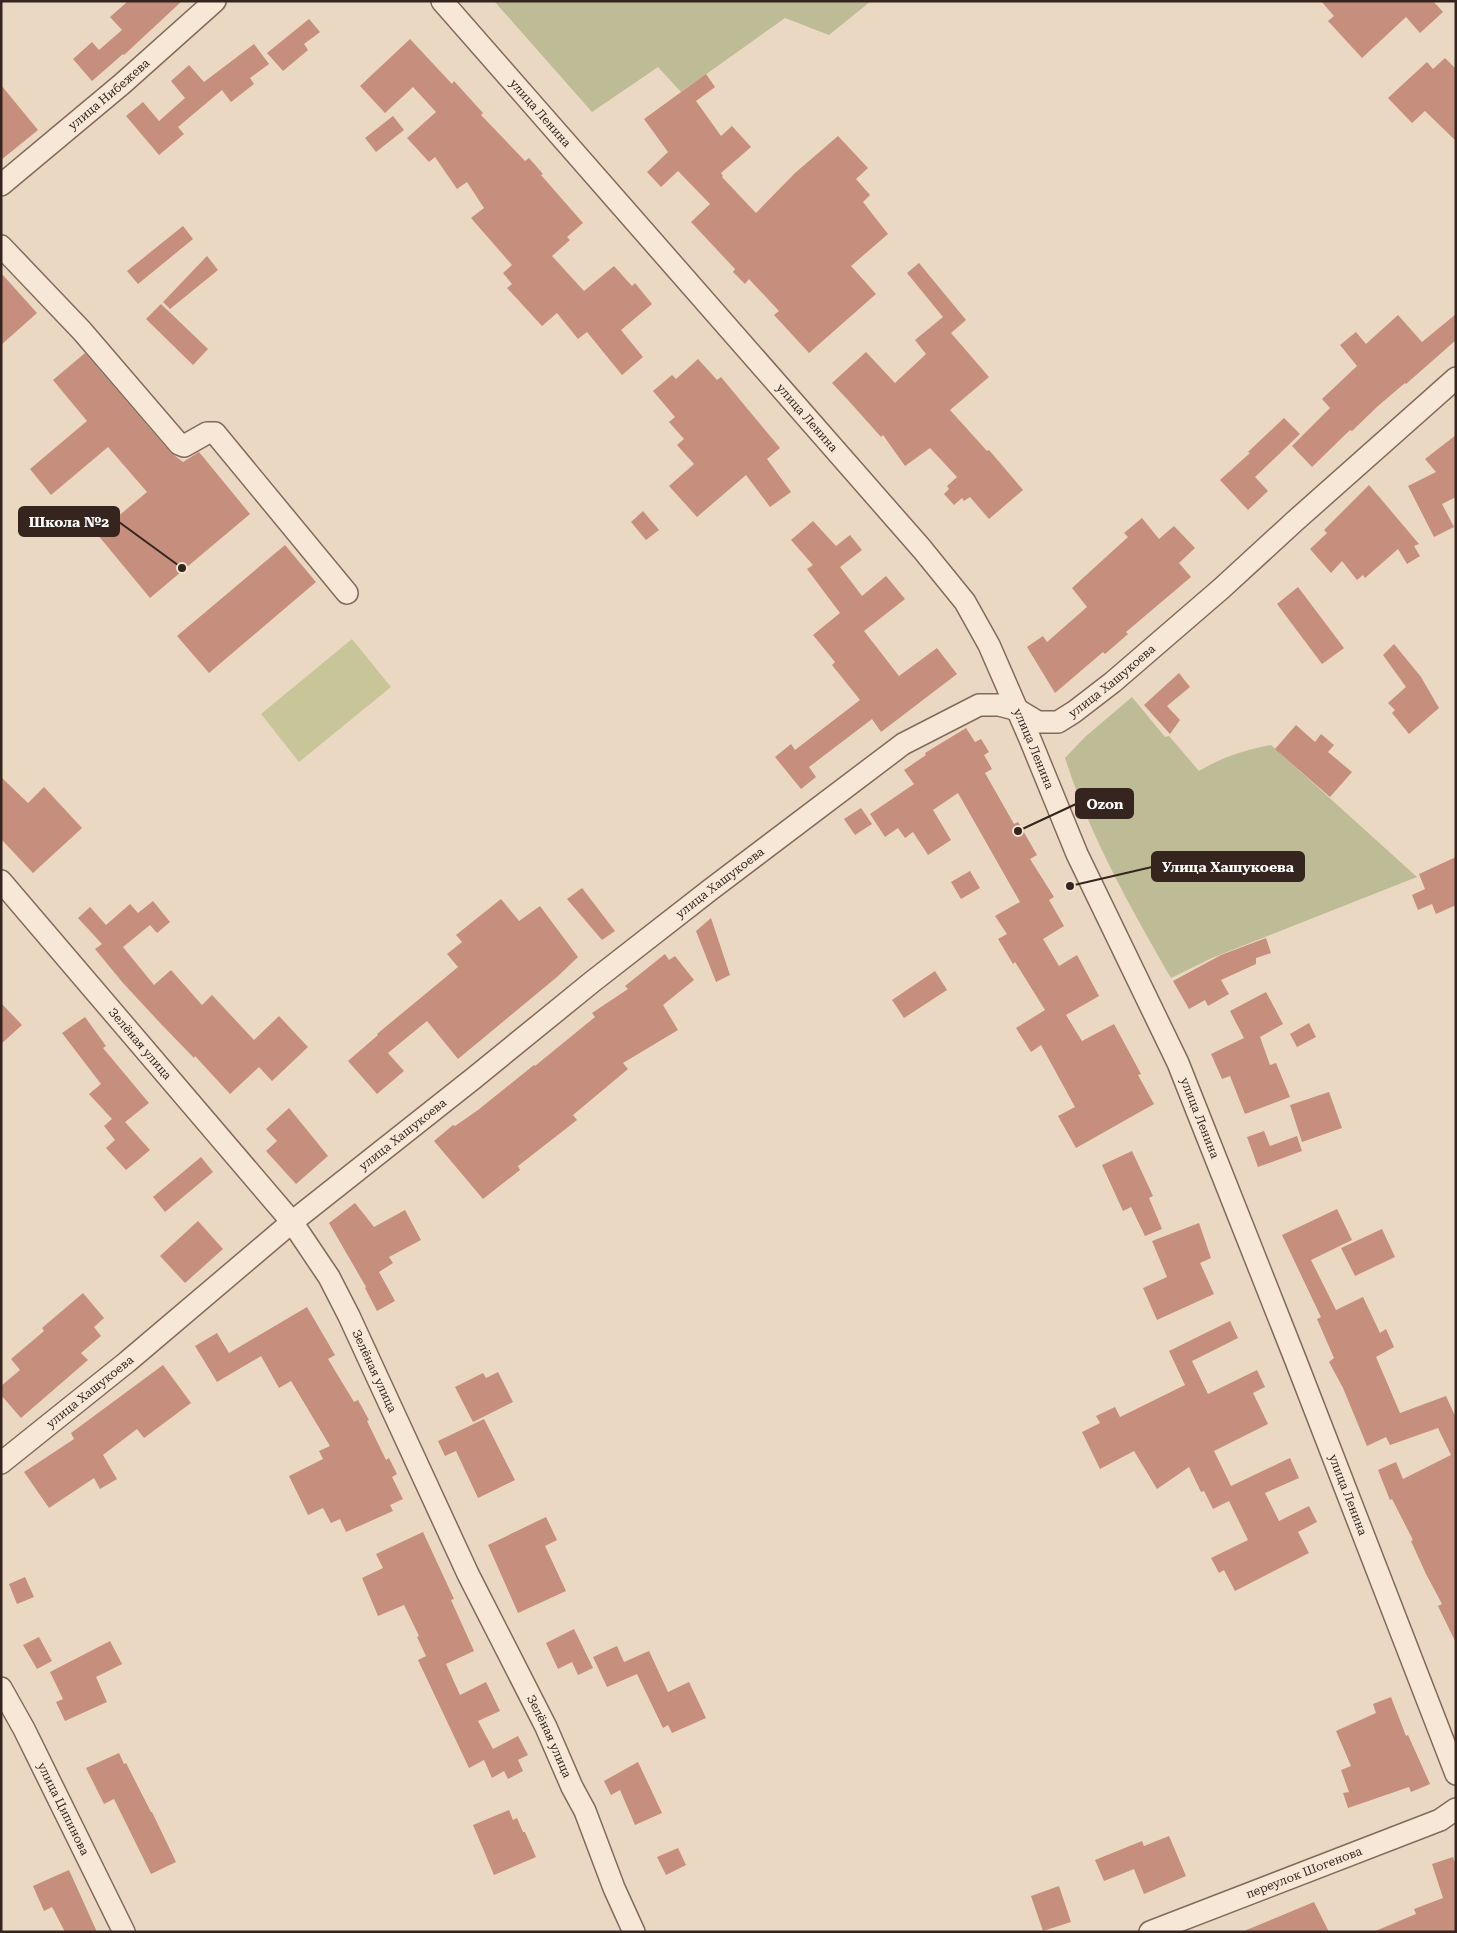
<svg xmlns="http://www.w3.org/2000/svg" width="1457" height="1933" font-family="'Roboto Serif',serif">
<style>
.green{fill:#c8c698}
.cemetery{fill:#bdbc97}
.building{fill:#c68e7c}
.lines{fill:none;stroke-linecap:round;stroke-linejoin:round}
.minor-casing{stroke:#846a5b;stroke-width:24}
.minor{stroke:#f6e7d6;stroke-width:21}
.labels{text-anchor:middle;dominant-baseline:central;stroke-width:4.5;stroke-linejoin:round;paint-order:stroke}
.street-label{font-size:12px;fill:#35251e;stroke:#f3e4d2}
.leader{fill:none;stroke:#35251e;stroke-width:2}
.callout-dot{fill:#35251e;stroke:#f3e4d2;stroke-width:2}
.callout{fill:#35251e;stroke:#35251e;stroke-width:2}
.callout-label{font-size:14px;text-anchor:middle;font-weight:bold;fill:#fff}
</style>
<rect width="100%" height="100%" fill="#ebd8c3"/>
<path class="green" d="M 352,639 L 391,687 L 299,762 L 261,714 Z"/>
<g class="cemetery">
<path d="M 494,1 L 871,1 L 829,35 L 785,18 L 681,92 L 658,67 L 592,112 Z"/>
<path d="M 1132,697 L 1165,737 L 1169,736 L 1199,771 C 1222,757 1245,750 1271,745 L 1417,877 L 1212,958 L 1171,978 C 1130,907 1090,836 1065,758 L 1085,737 Z"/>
</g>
<g class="building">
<path d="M 128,1 L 182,1 L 124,55 L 123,54 L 92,81 L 73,59 L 92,42 L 99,50 L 122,30 L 110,17 Z"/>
<path d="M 1321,1 L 1433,1 L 1443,12 L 1420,33 L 1406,17 L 1362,58 L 1328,21 L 1334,16 Z"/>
<path d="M 309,19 L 320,32 L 304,44 L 308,50 L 283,71 L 267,53 Z"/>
<path d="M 410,39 L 452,84 L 454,81 L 483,113 L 481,115 L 525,161 L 529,158 L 543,174 L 541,175 L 583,223 L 567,237 L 570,240 L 552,256 L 584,291 L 614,266 L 632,286 L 635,283 L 652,304 L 621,330 L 643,357 L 622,375 L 587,332 L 578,339 L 557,313 L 542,326 L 507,288 L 512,284 L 503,273 L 512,265 L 471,218 L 484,208 L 467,182 L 457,189 L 435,157 L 429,162 L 407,138 L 436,112 L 413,87 L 385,113 L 360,86 Z"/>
<path d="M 254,44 L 269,64 L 250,78 L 254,84 L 231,102 L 222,90 L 178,127 L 184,134 L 159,155 L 126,116 L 143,102 L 159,121 L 185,98 L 171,81 L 189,65 L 204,82 Z"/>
<path d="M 1445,58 L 1456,69 L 1456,141 L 1425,111 L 1412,123 L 1388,98 L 1427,62 L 1433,69 Z"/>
<path d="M 706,74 L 715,87 L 696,101 L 721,136 L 732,126 L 751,147 L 721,173 L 723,176 L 722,177 L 756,213 L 795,173 L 838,136 L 868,168 L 856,179 L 870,195 L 863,202 L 888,234 L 851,266 L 876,294 L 809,353 L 774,315 L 779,311 L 749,279 L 745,284 L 733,272 L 735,269 L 691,222 L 710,204 L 678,171 L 661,187 L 647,172 L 668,152 L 644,119 Z"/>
<path d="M 1,85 L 38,130 L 1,160 Z"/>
<path d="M 393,116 L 404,130 L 376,152 L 365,138 Z"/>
<path d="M 183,226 L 193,239 L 138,284 L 127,271 Z"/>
<path d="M 207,256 L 218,270 L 170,309 L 163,302 Z"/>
<path d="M 919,263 L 966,320 L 951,333 L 989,377 L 950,410 L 987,451 L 989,450 L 1023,490 L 989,519 L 970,497 L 964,501 L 962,498 L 954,505 L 944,494 L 949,489 L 947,486 L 957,477 L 930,448 L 905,466 L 883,435 L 881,437 L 848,400 L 832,383 L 866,352 L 895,383 L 926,354 L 915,340 L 943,317 L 907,273 Z"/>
<path d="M 1,273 L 37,313 L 1,345 Z"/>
<path d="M 161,304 L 208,349 L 193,365 L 146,319 Z"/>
<path d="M 1456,314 L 1456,340 L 1406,384 L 1405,383 L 1378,406 L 1352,431 L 1350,430 L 1312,467 L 1292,446 L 1330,408 L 1322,399 L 1357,366 L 1340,345 L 1356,332 L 1366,344 L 1398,315 L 1422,342 Z"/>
<path d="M 85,353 L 170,452 L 183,462 L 199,452 L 250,514 L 150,598 L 97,534 L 147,492 L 108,447 L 51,495 L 30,469 L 87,421 L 53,380 Z"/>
<path d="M 698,359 L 717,380 L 721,377 L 780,448 L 767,459 L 791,492 L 770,507 L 746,475 L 697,517 L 669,486 L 694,464 L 677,445 L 684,439 L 669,422 L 675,417 L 653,391 L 672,375 L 676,379 Z"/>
<path d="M 1284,418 L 1300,434 L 1255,477 L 1268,491 L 1248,510 L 1220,480 L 1250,453 L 1248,452 Z"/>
<path d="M 1456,435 L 1456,497 L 1442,504 L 1454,527 L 1434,537 L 1408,486 L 1436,472 L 1425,459 Z"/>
<path d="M 1369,485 L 1419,544 L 1414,546 L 1420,556 L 1407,564 L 1398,549 L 1365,578 L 1363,575 L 1357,580 L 1342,561 L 1331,573 L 1310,549 L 1327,533 L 1324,530 Z"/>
<path d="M 643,511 L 659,530 L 646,540 L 631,522 Z"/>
<path d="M 1142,518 L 1159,539 L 1174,526 L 1195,548 L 1179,563 L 1191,577 L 1126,632 L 1128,634 L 1105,654 L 1103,652 L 1055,693 L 1027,647 L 1043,636 L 1047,642 L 1087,607 L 1072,588 L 1128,537 L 1124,533 Z"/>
<path d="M 813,521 L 836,546 L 850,535 L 862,550 L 840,567 L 862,596 L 886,576 L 905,599 L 864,631 L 899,676 L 937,648 L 957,674 L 881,732 L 872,719 L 809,767 L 816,777 L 801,789 L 775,757 L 791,744 L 795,750 L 860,700 L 832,665 L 835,662 L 813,635 L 840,613 L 807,569 L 813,565 L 791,540 Z"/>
<path d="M 285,545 L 316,582 L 209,673 L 177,636 Z"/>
<path d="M 1298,587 L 1344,648 L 1322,664 L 1277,604 Z"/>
<path d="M 1394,644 L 1421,677 L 1439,708 L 1409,734 L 1392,713 L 1395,710 L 1388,703 L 1406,687 L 1383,655 Z"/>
<path d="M 1179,673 L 1190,687 L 1167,706 L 1180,720 L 1170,734 L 1144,705 Z"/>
<path d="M 1296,725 L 1315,742 L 1321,734 L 1334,745 L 1328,752 L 1352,772 L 1330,797 L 1275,749 Z"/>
<path d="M 966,728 L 975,742 L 981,739 L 989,752 L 984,755 L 992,769 L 985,773 L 1014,824 L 1018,822 L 1037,855 L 1030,859 L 1054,897 L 1049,900 L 1064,926 L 1043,939 L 1059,966 L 1077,955 L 1099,996 L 1066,1015 L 1082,1041 L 1114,1024 L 1141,1074 L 1138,1075 L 1154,1104 L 1076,1148 L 1058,1116 L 1075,1107 L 1041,1045 L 1031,1052 L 1016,1028 L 1045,1010 L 1015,962 L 1013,964 L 998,939 L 1007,934 L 995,916 L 1020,902 L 958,793 L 933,810 L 951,840 L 928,855 L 913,832 L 905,838 L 898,828 L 885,837 L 870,814 L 914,784 L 904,770 L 926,755 L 925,753 Z"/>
<path d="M 1,777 L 28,803 L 44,787 L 82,828 L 33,873 L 1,839 Z"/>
<path d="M 861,808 L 872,824 L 855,835 L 844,819 Z"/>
<path d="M 1456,857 L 1456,905 L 1436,914 L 1432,904 L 1418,910 L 1412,895 L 1425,889 L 1419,874 Z"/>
<path d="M 970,871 L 980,888 L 961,899 L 951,882 Z"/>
<path d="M 582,888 L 615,931 L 602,940 L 567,899 Z"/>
<path d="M 501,899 L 519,921 L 540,906 L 578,957 L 557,977 L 458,1059 L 427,1021 L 388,1053 L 404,1071 L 377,1094 L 348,1061 L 378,1035 L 377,1034 L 458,967 L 447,954 L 462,942 L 456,935 Z"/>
<path d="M 153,901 L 170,922 L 157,933 L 150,925 L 123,947 L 154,985 L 171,970 L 202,1005 L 212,995 L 254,1040 L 279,1016 L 308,1047 L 272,1081 L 259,1067 L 230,1094 L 195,1056 L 194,1058 L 162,1025 L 123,983 L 95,949 L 102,944 L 78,918 L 90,907 L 106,925 L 130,904 L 138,913 Z"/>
<path d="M 711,918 L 730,975 L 716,982 L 696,931 Z"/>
<path d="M 1266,938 L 1271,953 L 1256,958 L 1256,964 L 1221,980 L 1229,994 L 1208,1006 L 1205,1000 L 1189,1009 L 1173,981 L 1221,955 Z"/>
<path d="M 665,954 L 669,960 L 675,956 L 694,980 L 663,1005 L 678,1030 L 623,1063 L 628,1069 L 573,1115 L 577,1120 L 518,1166 L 520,1170 L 483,1199 L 434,1141 L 453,1125 L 455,1126 L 478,1110 L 534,1065 L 535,1066 L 595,1017 L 592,1013 L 628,989 L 625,986 Z"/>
<path d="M 935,971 L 947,990 L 904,1018 L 892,1000 Z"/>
<path d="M 1266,992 L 1283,1024 L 1260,1037 L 1270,1065 L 1276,1063 L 1290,1097 L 1245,1114 L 1230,1076 L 1222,1079 L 1211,1054 L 1244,1038 L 1230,1011 Z"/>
<path d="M 1,1003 L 22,1025 L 1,1044 Z"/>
<path d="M 85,1017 L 106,1046 L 103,1048 L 149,1103 L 125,1122 L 150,1150 L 126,1170 L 106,1148 L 115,1140 L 104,1126 L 112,1119 L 89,1094 L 101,1084 L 62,1033 Z"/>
<path d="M 1309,1023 L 1316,1037 L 1297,1047 L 1290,1034 Z"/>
<path d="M 1329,1092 L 1342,1128 L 1302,1142 L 1290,1105 Z"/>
<path d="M 289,1108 L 328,1156 L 296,1184 L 266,1151 L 277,1141 L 266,1129 Z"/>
<path d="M 1264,1131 L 1270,1146 L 1297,1136 L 1302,1151 L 1258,1167 L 1247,1137 Z"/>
<path d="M 1132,1151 L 1153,1196 L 1149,1198 L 1162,1229 L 1145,1236 L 1131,1207 L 1123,1211 L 1102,1165 Z"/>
<path d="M 201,1157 L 213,1172 L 165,1212 L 153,1197 Z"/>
<path d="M 355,1203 L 374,1227 L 405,1210 L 421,1240 L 389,1257 L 393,1263 L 379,1272 L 395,1301 L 377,1311 L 365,1288 L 366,1287 L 329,1223 Z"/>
<path d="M 1337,1209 L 1352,1240 L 1311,1260 L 1336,1310 L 1363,1297 L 1380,1333 L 1386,1329 L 1394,1347 L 1376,1357 L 1400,1413 L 1446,1396 L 1456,1418 L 1456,1643 L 1438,1606 L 1442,1604 L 1426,1574 L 1411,1541 L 1413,1540 L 1392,1499 L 1390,1500 L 1378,1470 L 1396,1462 L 1403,1479 L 1451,1455 L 1438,1428 L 1390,1445 L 1386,1437 L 1367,1446 L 1343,1388 L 1329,1362 L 1334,1358 L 1317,1319 L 1321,1317 L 1282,1235 Z"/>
<path d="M 198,1221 L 223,1249 L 185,1283 L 160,1256 Z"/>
<path d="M 1199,1223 L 1211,1258 L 1200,1263 L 1214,1294 L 1157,1320 L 1143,1288 L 1167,1277 L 1152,1241 Z"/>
<path d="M 1382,1229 L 1395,1257 L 1355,1276 L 1341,1248 Z"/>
<path d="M 83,1293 L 104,1318 L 94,1327 L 101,1336 L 81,1353 L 88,1360 L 21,1418 L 1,1395 L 1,1386 L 20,1370 L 11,1359 L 44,1331 L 42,1328 Z"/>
<path d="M 307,1307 L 335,1355 L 328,1359 L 354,1402 L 358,1400 L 369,1420 L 367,1421 L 386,1460 L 389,1458 L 397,1474 L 392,1477 L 403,1499 L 390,1505 L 393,1511 L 346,1532 L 340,1519 L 331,1523 L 323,1508 L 308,1515 L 289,1476 L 323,1459 L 319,1451 L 330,1446 L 291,1381 L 279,1388 L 261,1356 L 217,1382 L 195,1346 L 217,1333 L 229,1353 Z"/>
<path d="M 1230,1321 L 1238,1338 L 1192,1361 L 1208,1394 L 1257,1370 L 1265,1387 L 1253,1393 L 1268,1424 L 1214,1451 L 1231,1486 L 1290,1458 L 1299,1478 L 1265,1493 L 1279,1521 L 1309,1506 L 1317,1522 L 1298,1532 L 1309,1553 L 1235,1591 L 1224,1570 L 1219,1573 L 1211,1558 L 1248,1540 L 1229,1501 L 1213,1509 L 1204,1491 L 1201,1492 L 1189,1467 L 1157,1489 L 1134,1451 L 1100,1469 L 1082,1432 L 1100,1423 L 1096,1416 L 1115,1407 L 1120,1417 L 1185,1385 L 1169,1351 Z"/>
<path d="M 163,1365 L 191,1403 L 144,1438 L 137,1429 L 103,1455 L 117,1479 L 100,1489 L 94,1478 L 49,1508 L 24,1472 L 74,1439 L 71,1433 Z"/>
<path d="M 498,1372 L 513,1402 L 473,1422 L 455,1387 L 483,1373 L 486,1378 Z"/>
<path d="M 484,1419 L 515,1480 L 478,1498 L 456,1451 L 445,1456 L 438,1441 Z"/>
<path d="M 546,1517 L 557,1540 L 545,1546 L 566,1591 L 518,1613 L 488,1545 Z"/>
<path d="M 423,1532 L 454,1599 L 451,1600 L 474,1651 L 446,1664 L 460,1695 L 486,1682 L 500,1711 L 478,1721 L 493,1749 L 518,1736 L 528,1755 L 518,1760 L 523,1771 L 508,1779 L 504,1771 L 492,1778 L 484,1760 L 469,1768 L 418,1660 L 426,1656 L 417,1637 L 419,1636 L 404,1605 L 378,1616 L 362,1578 L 383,1568 L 376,1554 Z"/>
<path d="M 25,1577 L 34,1597 L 17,1604 L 9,1584 Z"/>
<path d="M 574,1629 L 593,1668 L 578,1675 L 572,1662 L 558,1669 L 546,1643 Z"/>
<path d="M 39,1637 L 52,1661 L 37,1669 L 23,1645 Z"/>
<path d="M 110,1641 L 122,1664 L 96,1677 L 107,1702 L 65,1721 L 56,1702 L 63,1699 L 50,1672 Z"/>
<path d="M 617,1646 L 624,1662 L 649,1651 L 668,1692 L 689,1682 L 706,1718 L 672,1733 L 668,1725 L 663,1728 L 637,1674 L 607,1687 L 593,1657 Z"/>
<path d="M 1391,1697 L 1406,1736 L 1408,1735 L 1430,1784 L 1411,1792 L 1409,1787 L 1348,1808 L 1343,1793 L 1349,1792 L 1341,1770 L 1351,1766 L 1336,1731 L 1376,1713 L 1373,1704 Z"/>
<path d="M 119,1753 L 124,1764 L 126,1763 L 151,1812 L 152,1812 L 176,1862 L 151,1874 L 114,1799 L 104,1804 L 86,1768 Z"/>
<path d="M 638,1762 L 662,1813 L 635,1825 L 620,1790 L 611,1795 L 604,1781 Z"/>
<path d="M 509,1810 L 513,1820 L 517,1818 L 523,1832 L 525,1832 L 536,1857 L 494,1875 L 473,1825 Z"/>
<path d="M 1169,1836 L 1186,1876 L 1144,1894 L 1134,1869 L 1104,1881 L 1095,1860 L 1142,1841 L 1144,1846 Z"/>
<path d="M 678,1848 L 686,1865 L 666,1875 L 657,1857 Z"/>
<path d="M 1453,1857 L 1456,1866 L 1456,1932 L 1373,1932 L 1416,1914 L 1414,1909 L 1443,1898 L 1432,1864 Z"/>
<path d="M 69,1870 L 97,1932 L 65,1932 L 52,1907 L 44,1911 L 33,1886 Z"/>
<path d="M 1059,1886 L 1071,1922 L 1043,1931 L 1031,1896 Z"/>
<path d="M 1314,1902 L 1329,1932 L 1244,1932 L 1244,1931 Z"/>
</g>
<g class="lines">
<g class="minor-casing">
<g id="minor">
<path id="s1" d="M 442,1 L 922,549 L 965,602 L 989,645 L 1030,739 L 1077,854 L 1178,1063 L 1296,1361 L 1456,1774"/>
<path id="s2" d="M 1,185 L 122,84 L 215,1"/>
<path d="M 1,246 L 82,331 L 179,444 L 184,446 L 207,433 L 215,433 L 347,593"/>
<path id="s3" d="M 1,881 L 292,1222 L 329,1277 L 349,1316 L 468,1574 L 546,1727 L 572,1787 L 585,1811 L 614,1888 L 634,1932"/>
<path id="s4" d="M 1,1463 L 127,1362 L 292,1222 L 474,1078 L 592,982 L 710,890 L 903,744 L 979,705 L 999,705 L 1018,710 L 1038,722 L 1058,722 L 1074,712 L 1113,682 L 1222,588 L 1295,521 L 1456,378"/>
<path id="s5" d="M 1,1688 L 24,1729 L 124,1932"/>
<path id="s6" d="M 1150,1932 L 1440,1820 L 1456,1809"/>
</g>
</g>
<use href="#minor" class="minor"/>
</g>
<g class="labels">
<g class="street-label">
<text stroke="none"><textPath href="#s2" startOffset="141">улица Нибежева</textPath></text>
<text stroke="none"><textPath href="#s1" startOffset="149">улица Ленина</textPath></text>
<text stroke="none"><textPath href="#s1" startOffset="554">улица Ленина</textPath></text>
<text stroke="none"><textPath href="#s4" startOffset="1390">улица Хашукоева</textPath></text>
<text stroke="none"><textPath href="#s1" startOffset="959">улица Ленина</textPath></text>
<text stroke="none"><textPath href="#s4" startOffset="924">улица Хашукоева</textPath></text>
<text stroke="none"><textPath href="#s3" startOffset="214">Зелёная улица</textPath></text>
<text stroke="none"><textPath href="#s1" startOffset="1364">улица Ленина</textPath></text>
<text stroke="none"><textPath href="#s4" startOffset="519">улица Хашукоева</textPath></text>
<text stroke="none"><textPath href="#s3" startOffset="619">Зелёная улица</textPath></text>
<text stroke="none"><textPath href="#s4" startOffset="114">улица Хашукоева</textPath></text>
<text stroke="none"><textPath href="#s1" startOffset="1769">улица Ленина</textPath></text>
<text stroke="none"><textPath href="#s3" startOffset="1024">Зелёная улица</textPath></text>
<text stroke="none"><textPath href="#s5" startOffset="136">улица Ципинова</textPath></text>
<text stroke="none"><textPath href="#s6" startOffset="165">переулок Шогенова</textPath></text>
</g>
</g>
<path class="leader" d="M182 568L119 522M1018 831L1076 804M1070 886L1152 867"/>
<g class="callout-dot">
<circle cx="182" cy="568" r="5"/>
<circle cx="1018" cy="831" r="5"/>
<circle cx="1070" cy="886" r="5"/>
</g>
<g class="callout">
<rect x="19" y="507" width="100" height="29" rx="5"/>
<rect x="1076" y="789" width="57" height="29" rx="5"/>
<rect x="1152" y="852" width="152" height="29" rx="5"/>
</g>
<g class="callout-label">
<text x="69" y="527">Школа №2</text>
<text x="1105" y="809">Ozon</text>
<text x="1228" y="872">Улица Хашукоева</text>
</g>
<rect width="1457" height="1933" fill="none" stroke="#35251e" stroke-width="5"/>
</svg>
